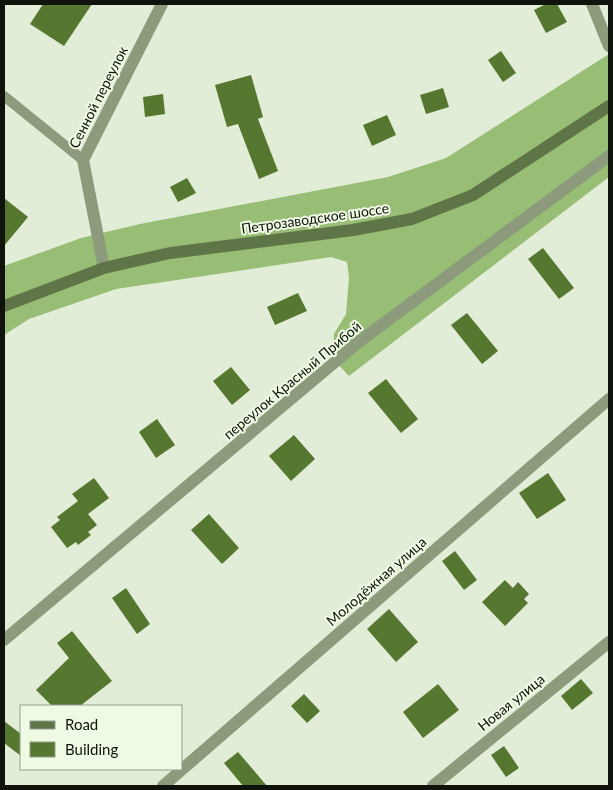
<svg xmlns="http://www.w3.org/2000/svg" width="613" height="790" font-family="Lato,sans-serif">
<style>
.forest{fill:#98bd74}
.building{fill:#567730}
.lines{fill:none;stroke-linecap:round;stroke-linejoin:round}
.service{stroke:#8b9b7c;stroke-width:10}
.minor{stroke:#8b9b7c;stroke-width:12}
.secondary{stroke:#5f7548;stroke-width:12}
.labels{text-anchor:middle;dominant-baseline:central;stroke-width:4;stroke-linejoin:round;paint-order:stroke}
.street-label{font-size:14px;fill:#0f130c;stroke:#effae5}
</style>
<rect width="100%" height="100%" fill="#e2edd8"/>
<path class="forest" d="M 609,54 L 609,177 L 349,376 L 333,359 L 334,334 L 346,314 L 349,278 L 347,262 L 331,257 L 116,289 L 29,319 L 4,335 L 4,266 L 81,238 L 140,224 L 388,177 L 446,158 Z"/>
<g class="building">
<path d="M 43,4 L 92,4 L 64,46 L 30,24 Z"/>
<path d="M 546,4 L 557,4 L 567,22 L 546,33 L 534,10 Z"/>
<path d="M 501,51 L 516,73 L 503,82 L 488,60 Z"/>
<path d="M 251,75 L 263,117 L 258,119 L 278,171 L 259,179 L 238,124 L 227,127 L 215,85 Z"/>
<path d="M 443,88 L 449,107 L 426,114 L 420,95 Z"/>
<path d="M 163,94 L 165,114 L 145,117 L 143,97 Z"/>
<path d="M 387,115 L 396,135 L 372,146 L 363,125 Z"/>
<path d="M 187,178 L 196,193 L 178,202 L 170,187 Z"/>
<path d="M 4,198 L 28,217 L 4,246 Z"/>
<path d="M 543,248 L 574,288 L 559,299 L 528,259 Z"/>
<path d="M 298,293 L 307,311 L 275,325 L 267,307 Z"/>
<path d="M 467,313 L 498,351 L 482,364 L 451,325 Z"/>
<path d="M 231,367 L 250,390 L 232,405 L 213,381 Z"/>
<path d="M 386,379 L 418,419 L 401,433 L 368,393 Z"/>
<path d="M 157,419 L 175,445 L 156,458 L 139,432 Z"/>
<path d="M 294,435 L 315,459 L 291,481 L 269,456 Z"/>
<path d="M 548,473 L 566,500 L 537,519 L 519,493 Z"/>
<path d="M 94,478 L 109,498 L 88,514 L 97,525 L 88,532 L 91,535 L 78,545 L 76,542 L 67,548 L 51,527 L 60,520 L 57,517 L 78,501 L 72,494 Z"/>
<path d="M 209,514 L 239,548 L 222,564 L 191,530 Z"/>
<path d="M 455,551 L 477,580 L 464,590 L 442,561 Z"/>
<path d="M 505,580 L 513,588 L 518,582 L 529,594 L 524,599 L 528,603 L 505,626 L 482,602 Z"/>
<path d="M 126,588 L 150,624 L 137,634 L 112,598 Z"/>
<path d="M 389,609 L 418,642 L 396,662 L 367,629 Z"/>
<path d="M 72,631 L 112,681 L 80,706 L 52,706 L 36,690 L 69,658 L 57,643 Z"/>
<path d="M 581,679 L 593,693 L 572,710 L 561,696 Z"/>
<path d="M 438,684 L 459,710 L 423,738 L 403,712 Z"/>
<path d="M 304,694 L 320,711 L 307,723 L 291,706 Z"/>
<path d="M 4,721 L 21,734 L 21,756 L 4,743 Z"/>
<path d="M 504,746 L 519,768 L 506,777 L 491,755 Z"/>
<path d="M 238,752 L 267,786 L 243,786 L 224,763 Z"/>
</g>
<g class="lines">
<path class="service" d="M 4,96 L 83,160"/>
<g class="minor">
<path d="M 592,4 L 609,46"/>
<path d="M 104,268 L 83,160 L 162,4"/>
<path d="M 4,640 L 360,341 L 609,156"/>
<path d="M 163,786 L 609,399"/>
<path d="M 433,786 L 609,642"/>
</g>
<path class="secondary" d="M 4,306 L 104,268 L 170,253 L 353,230 L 412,219 L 473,195 L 609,106"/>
</g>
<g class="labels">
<g class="street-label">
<text transform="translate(98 97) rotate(-63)">Сенной переулок</text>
<text transform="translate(315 218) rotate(-8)">Петрозаводское шоссе</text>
<text transform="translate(292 380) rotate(-40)">переулок Красный Прибой</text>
<text transform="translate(376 581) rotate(-41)">Молодёжная улица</text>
<text transform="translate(511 702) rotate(-39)">Новая улица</text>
</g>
</g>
<rect width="613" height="790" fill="none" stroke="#0f130c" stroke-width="10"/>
<rect x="20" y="705" width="162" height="65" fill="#effae5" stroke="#959e8e"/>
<rect x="30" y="721" width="25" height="8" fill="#5f7548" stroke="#959e8e"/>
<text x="65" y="730" font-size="15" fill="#0f130c">Road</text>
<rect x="30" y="742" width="25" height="15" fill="#567730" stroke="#959e8e"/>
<text x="65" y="755" font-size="15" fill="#0f130c">Building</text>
</svg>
